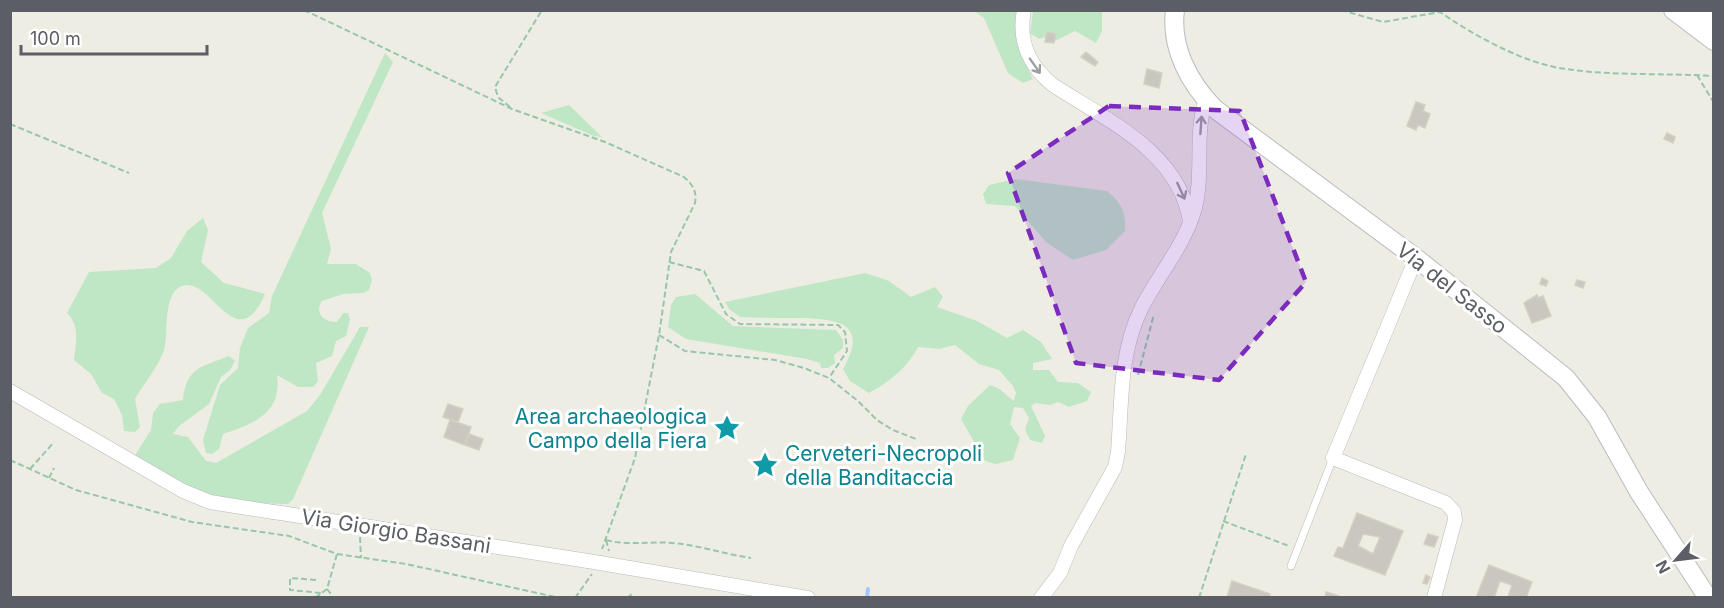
<svg xmlns="http://www.w3.org/2000/svg" width="1724" height="608" font-family="Inter,sans-serif">
<style>
.green{fill:#bfe6c5}
.lines{fill:none;stroke-linecap:round;stroke-linejoin:round}
.stream{stroke:#a2c9ff;stroke-width:4}
.building{fill:#c9c7c0;stroke:#d3d0c1;stroke-width:1.5;fill-rule:evenodd}
.lane-casing{stroke:#b8babf;stroke-width:8}
.street-casing{stroke:#b8babf;stroke-width:15}
.secondary-casing{stroke:#b8bbc1;stroke-width:20}
.path{stroke:#98c6ac;stroke-width:2;stroke-dasharray:6 3;stroke-linecap:butt}
.lane{stroke:#fff;stroke-width:7}
.street{stroke:#fff;stroke-width:14}
.secondary{stroke:#fff;stroke-width:18}
.street-bridge-casing{stroke:#b8babf;stroke-width:15;stroke-linecap:butt}
.street-bridge{stroke:#fff;stroke-width:14}
.oneway{stroke:#9d9ea2}
.marked{fill:#7b2cbf;fill-opacity:0.2;stroke:#7b2cbf;stroke-width:4.5;stroke-dasharray:12 8;stroke-linejoin:round}
.labels{text-anchor:middle;dominant-baseline:central;stroke-width:6;stroke-linejoin:round;paint-order:stroke}
.street-label{font-size:21px;fill:#5b5e64;stroke:#fff}
.culture-label{font-size:21px;fill:#0d838f;stroke:#fff;text-anchor:end}
</style>
<rect width="100%" height="100%" fill="#eeede3"/>
<g class="green">
<path d="M 974,11 L 1016,11 L 1017,37 L 1021,56 L 1033,79 L 1023,83 L 1008,73 L 984,18 Z"/>
<path d="M 1033,11 L 1102,11 L 1102,31 L 1096,43 L 1075,31 L 1057,40 L 1045,37 L 1039,39 L 1030,33 Z"/>
<path d="M 385,53 L 393,62 L 322,213 L 331,249 L 327,264 L 356,264 L 370,273 L 372,280 L 369,290 L 363,293 L 343,294 L 322,301 C 314,314 324,322 337,322 L 343,313 L 348,313 L 350,319 L 346,336 L 336,341 L 332,356 L 316,363 L 318,381 L 313,387 L 298,387 L 277,375 C 282,413 255,423 223,434 L 219,449 L 212,454 L 206,453 L 203,440 L 220,385 L 238,368 L 240,348 L 248,328 L 269,313 L 272,296 Z"/>
<path d="M 569,105 L 602,137 L 594,136 L 541,113 Z"/>
<path d="M 1016,179 L 1107,191 C 1122,203 1126,212 1125,231 L 1106,250 L 1073,260 L 1046,242 L 1015,206 L 986,204 L 983,194 L 989,185 Z"/>
<path d="M 203,218 L 208,230 L 201,262 L 224,283 L 265,294 C 236,360 211,275 182,286 C 163,293 168,331 165,346 C 161,364 144,383 135,399 L 140,427 L 135,432 L 124,431 L 122,415 L 114,399 L 102,393 L 91,374 L 74,360 C 76,342 80,326 67,313 L 89,272 L 156,268 L 171,258 L 187,231 Z"/>
<path d="M 865,273 L 889,281 L 911,297 L 935,287 L 943,297 L 937,307 L 977,321 L 1007,338 L 1023,330 L 1041,342 L 1052,359 L 1033,363 L 1033,370 L 1049,370 L 1058,382 L 1078,383 L 1091,392 L 1087,401 L 1069,407 L 1058,402 L 1050,405 L 1035,403 L 1031,406 L 1045,436 L 1042,443 L 1030,440 L 1025,429 L 1029,418 L 1023,408 L 1014,407 L 1010,424 L 1020,438 L 1013,460 L 996,464 L 985,461 L 961,419 L 968,406 L 990,385 L 998,388 L 1014,401 L 1016,393 L 1013,386 L 999,370 L 979,364 L 955,345 L 939,349 L 918,347 C 908,367 889,382 869,393 L 850,381 L 843,369 C 870,321 836,319 797,318 C 778,318 759,318 740,317 L 729,309 L 725,302 Z"/>
<path d="M 695,294 L 733,326 L 836,330 L 843,340 L 843,348 L 834,355 L 835,363 L 828,368 L 821,368 L 820,363 L 807,359 L 686,339 L 668,327 L 671,305 L 676,297 Z"/>
<path d="M 360,327 L 369,327 L 293,499 L 288,504 L 251,503 L 206,495 L 134,457 L 151,430 L 153,413 L 160,404 L 183,400 C 186,367 202,367 229,356 L 235,361 L 230,370 L 221,377 L 209,404 L 179,426 L 173,434 L 188,437 L 206,461 L 216,463 L 307,411 L 320,395 Z"/>
</g>
<g class="lines">
<path class="stream" d="M 867,598 L 868,589"/>
</g>
<g class="building">
<path d="M 1047,32 L 1056,34 L 1054,43 L 1045,42 Z"/>
<path d="M 1086,52 L 1098,62 L 1095,66 L 1081,57 Z"/>
<path d="M 1147,69 L 1162,73 L 1159,88 L 1144,84 Z"/>
<path d="M 1416,102 L 1425,105 L 1423,111 L 1430,114 L 1425,128 L 1418,125 L 1416,130 L 1407,126 Z"/>
<path d="M 1667,133 L 1675,137 L 1673,143 L 1664,139 Z"/>
<path d="M 1542,278 L 1548,281 L 1546,286 L 1540,284 Z"/>
<path d="M 1577,280 L 1585,282 L 1583,288 L 1575,285 Z"/>
<path d="M 1537,295 L 1538,298 L 1543,296 L 1551,316 L 1532,323 L 1524,303 Z"/>
<path d="M 448,404 L 463,409 L 458,422 L 443,417 Z"/>
<path d="M 450,420 L 471,427 L 465,445 L 444,437 Z"/>
<path d="M 469,434 L 483,439 L 479,450 L 465,445 Z"/>
<path d="M 1357,513 L 1403,531 L 1385,575 L 1334,556 L 1338,547 L 1343,548 ZM 1363,534 L 1380,537 L 1373,554 L 1358,546 Z"/>
<path d="M 1428,534 L 1438,537 L 1434,547 L 1424,544 Z"/>
<path d="M 1489,565 L 1532,582 L 1526,598 L 1508,597 L 1512,585 L 1500,581 L 1494,598 L 1476,598 Z"/>
<path d="M 1426,575 L 1430,577 L 1427,584 L 1423,583 Z"/>
<path d="M 1232,581 L 1270,594 L 1269,598 L 1227,597 Z"/>
<path d="M 1326,592 L 1339,596 L 1339,598 L 1325,598 Z"/>
</g>
<g class="lines">
<g class="lane-casing">
<path id="lane" d="M 1291,566 L 1333,458"/>
</g>
<g class="street-casing">
<g id="street">
<path d="M 1024,10 C 1018,40 1029,66 1053,85 C 1106,120 1180,152 1190,222"/>
<path d="M 1416,258 L 1333,458 L 1446,503 L 1454,512 L 1455,520 L 1434,598"/>
<path d="M 10,391 L 183,491 L 210,502 L 273,512"/>
<path d="M 281,513 L 588,561"/>
<path d="M 600,563 L 808,598"/>
<path d="M 1041,598 L 1060,573 L 1071,546 L 1115,467 L 1118,452 C 1122,402 1119,355 1141,309 C 1158,275 1185,245 1195,208 C 1204,172 1194,134 1206,99"/>
</g>
</g>
<g class="secondary-casing">
<g id="secondary">
<path d="M 1175,10 C 1170,48 1190,84 1215,109 L 1416,258 L 1566,378 L 1597,417 L 1639,492 L 1708,598"/>
<path d="M 1673,10 L 1714,41"/>
<path d="M 1695,10 L 1714,24"/>
</g>
</g>
<g class="path">
<path d="M 304,10 L 512,109 L 605,142 L 684,177 C 693,185 697,191 695,203 L 671,252 L 659,335 L 635,458 L 602,549"/>
<path d="M 1341,10 L 1383,22 L 1440,12 C 1473,35 1525,64 1566,69 C 1613,76 1665,73 1714,76"/>
<path d="M 1697,75 L 1714,103"/>
<path d="M 510,107 L 498,97 L 495,87 L 542,10"/>
<path d="M 10,124 L 129,173"/>
<path d="M 669,262 L 704,271 L 726,314 L 740,324 L 838,325 L 845,332 L 847,351 L 829,378"/>
<path d="M 659,335 L 685,351 L 775,360 L 804,368 L 829,378 L 858,401 L 877,420 L 893,430 L 916,439"/>
<path d="M 1138,375 L 1154,314"/>
<path d="M 10,460 L 76,490 L 192,522 L 289,536 L 337,554 L 406,564 L 560,598"/>
<path d="M 30,469 L 54,442"/>
<path d="M 49,478 L 54,468"/>
<path d="M 1223,521 L 1289,546"/>
<path d="M 360,537 L 361,558"/>
<path d="M 606,540 C 628,546 649,541 672,543 C 698,545 724,554 751,558"/>
<path d="M 606,540 L 609,551"/>
<path d="M 316,580 L 290,578 L 290,590 L 321,593"/>
<path d="M 327,589 L 334,598"/>
<path d="M 315,598 L 327,589 L 337,554"/>
<path d="M 575,598 L 592,574"/>
<path d="M 627,598 L 632,594"/>
<path d="M 1199,598 L 1246,454"/>
</g>
<use href="#lane" class="lane"/>
<use href="#street" class="street"/>
<use href="#secondary" class="secondary"/>
<g class="street-bridge-casing">
<g id="street-bridge">
<path d="M 273,512 L 281,513"/>
<path d="M 588,561 L 600,563"/>
</g>
</g>
<use href="#street-bridge" class="street-bridge"/>
</g>
<defs><path id="oneway-shaft" d="M-6 0H5M1.5-3L5.5 0L1.5 3" fill="none" stroke-width="1.6" stroke-linecap="round" stroke-linejoin="round" transform="scale(1.5)"/></defs>
<g class="oneway">
<use href="#oneway-shaft" transform="translate(1035 66) rotate(55)"/>
<use href="#oneway-shaft" transform="translate(1201 125) rotate(-86)"/>
<use href="#oneway-shaft" transform="translate(1181 191) rotate(65)"/>
</g>
<path class="marked" d="M 1109,106 L 1240,111 L 1306,282 L 1219,380 L 1076,363 L 1008,173 Z"/>
<defs>
<g id="sight-bare" transform="scale(2.07)"><path d="M0-6L1.8-2.2L6-1.7L2.9 1.2L3.7 5.4L0 3.3L-3.7 5.4L-2.9 1.2L-6-1.7L-1.8-2.2Z" fill="#0f9aa8" stroke="#fff" stroke-width="2.5" paint-order="stroke"/></g>
</defs>
<g fill-rule="evenodd">
<use href="#sight-bare" x="727" y="428"/>
<use href="#sight-bare" x="765" y="465"/>
</g>
<g class="labels">
<g class="street-label">
<text transform="translate(1452 288) rotate(38)">Via del Sasso</text>
<text transform="translate(396 531) rotate(9)">Via Giorgio Bassani</text>
</g>
<g class="culture-label">
<text x="707" y="416">Area archaeologica<tspan x="707" dy="24">Campo della Fiera</tspan></text>
<text x="785" y="453" text-anchor="start">Cerveteri-Necropoli<tspan x="785" dy="24">della Banditaccia</tspan></text>
</g>
</g>
<rect width="1724" height="608" fill="none" stroke="#5b5e64" stroke-width="24"/>
<g transform="translate(1676 560) rotate(242)" stroke="#ffffff" stroke-width="4.5" paint-order="stroke">
<path d="M0-4.5L10 22L0 15L-10 22Z" fill="#5b5e64"/>
<text y="-9" font-size="16" font-weight="bold" text-anchor="middle" fill="#5b5e64">N</text>
</g>
<path d="M21 45v9h186v-9" fill="none" stroke="#5b5e64" stroke-width="3"/>
<text x="30" y="45" font-size="18" fill="#5b5e64" stroke="#ffffff" stroke-width="4.5" paint-order="stroke">100 m</text>
</svg>
